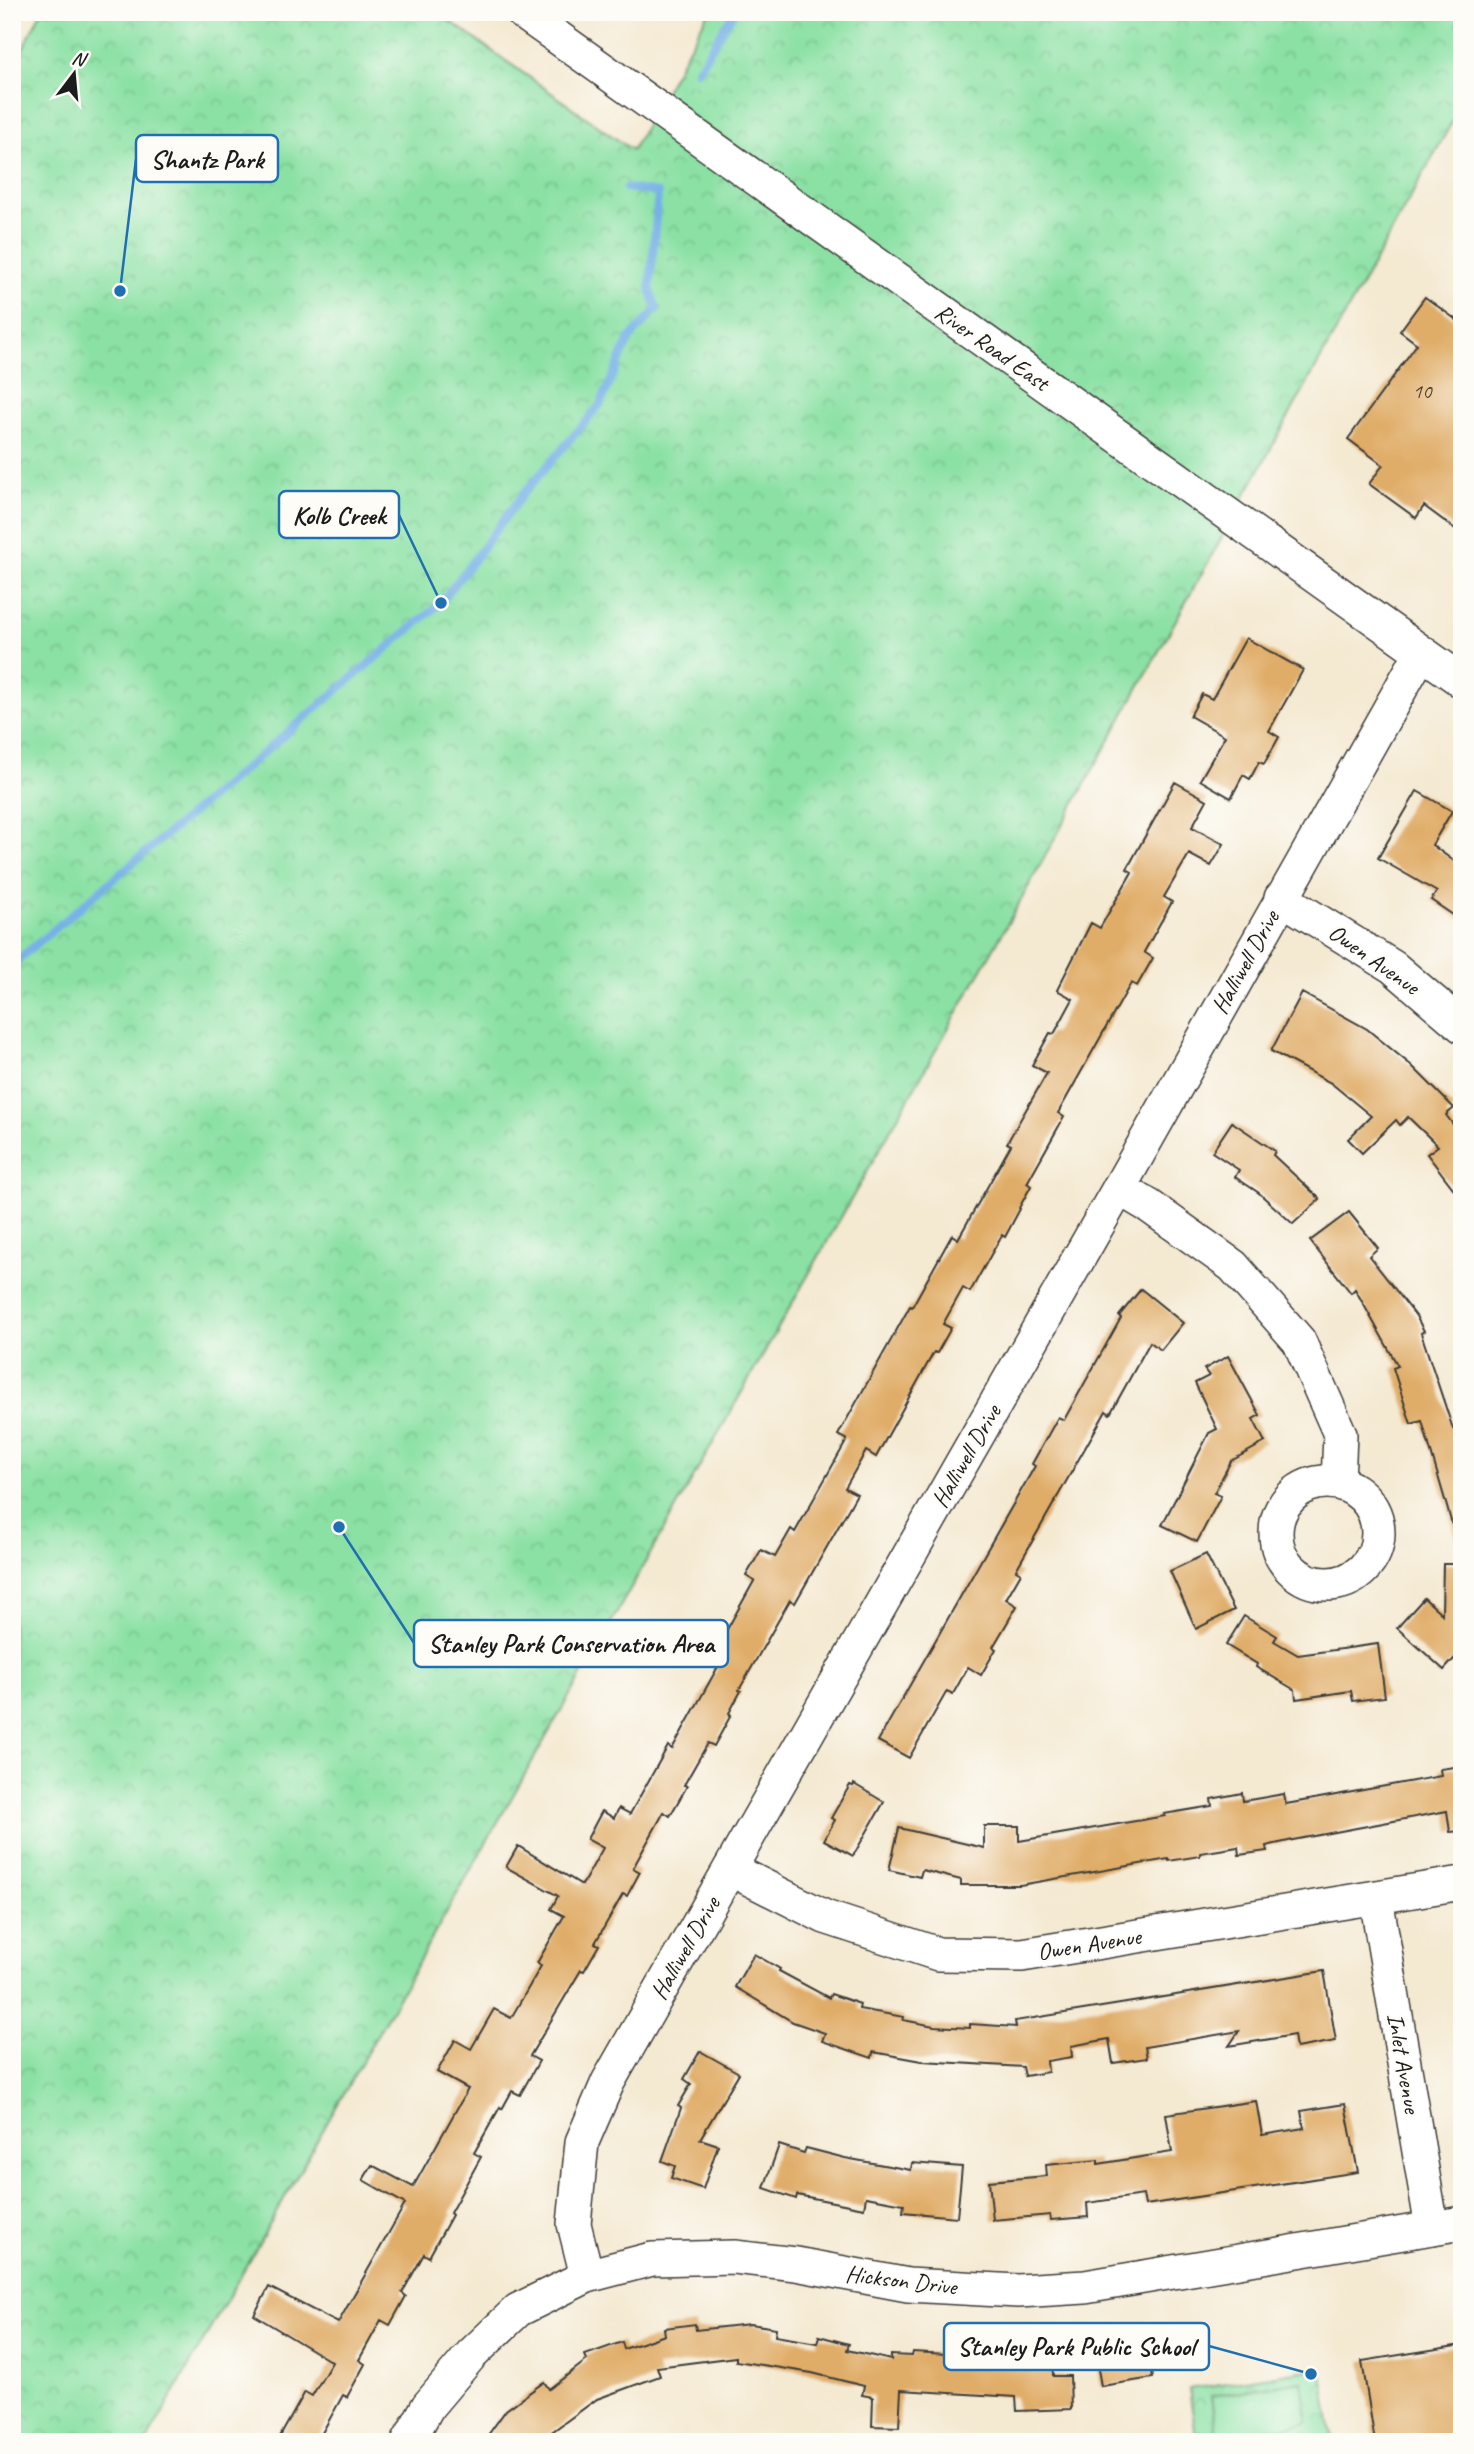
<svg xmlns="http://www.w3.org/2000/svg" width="1474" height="2454" font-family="Caveat,sans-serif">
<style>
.park{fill:url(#park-crowns);stroke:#547e60;stroke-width:2}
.garden{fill:#8be1a4;stroke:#547e60;stroke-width:2}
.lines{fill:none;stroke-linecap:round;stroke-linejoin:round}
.stream{stroke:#77b0e7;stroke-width:8}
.building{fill:#e0ad69}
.minor-casing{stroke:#3c3b37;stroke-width:36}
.minor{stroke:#fff;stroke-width:33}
.labels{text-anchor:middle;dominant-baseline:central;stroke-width:5;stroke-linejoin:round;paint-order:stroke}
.number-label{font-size:21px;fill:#4d402f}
.street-label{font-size:24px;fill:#1c1c1c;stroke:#fdfcf7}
.leader{fill:none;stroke:#1f6fb2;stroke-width:2.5}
.callout-dot{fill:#1f6fb2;stroke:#fdfcf7;stroke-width:2.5}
.callout{fill:#fdfcf7;stroke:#1f6fb2;stroke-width:2.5}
.callout-label{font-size:26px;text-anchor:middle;font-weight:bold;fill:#1c1c1c}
</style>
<defs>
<pattern id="park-crowns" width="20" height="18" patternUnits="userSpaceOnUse" patternTransform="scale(1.75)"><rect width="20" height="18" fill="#8be1a4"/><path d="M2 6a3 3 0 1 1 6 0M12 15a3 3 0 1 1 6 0" fill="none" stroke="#77c08d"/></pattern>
</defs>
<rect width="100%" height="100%" fill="#fdfcf7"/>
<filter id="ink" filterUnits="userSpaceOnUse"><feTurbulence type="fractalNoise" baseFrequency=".0143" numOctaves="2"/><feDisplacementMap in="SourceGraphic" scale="14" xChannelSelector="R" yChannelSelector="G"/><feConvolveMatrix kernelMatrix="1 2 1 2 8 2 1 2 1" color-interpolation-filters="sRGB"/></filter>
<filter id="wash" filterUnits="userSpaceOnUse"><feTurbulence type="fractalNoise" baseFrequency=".00686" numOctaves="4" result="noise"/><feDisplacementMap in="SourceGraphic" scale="28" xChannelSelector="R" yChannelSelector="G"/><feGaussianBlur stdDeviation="1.57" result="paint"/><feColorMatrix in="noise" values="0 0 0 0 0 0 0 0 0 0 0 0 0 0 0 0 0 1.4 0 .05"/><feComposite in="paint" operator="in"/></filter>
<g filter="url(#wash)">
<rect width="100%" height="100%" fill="#f4e9d1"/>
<g class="park">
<path d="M 41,12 L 437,12 L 632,150 L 709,12 L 1462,12 L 1462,104 L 1008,923 L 146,2442 L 12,2442 L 12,71 Z"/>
<path d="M 1321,2368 L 1333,2442 L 1197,2442 L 1189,2389 Z"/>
</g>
<path class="garden" d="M 1302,2381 L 1308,2423 L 1217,2438 L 1211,2396 Z"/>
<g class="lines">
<g class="stream">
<path d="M 697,71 L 734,12"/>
<path d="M 12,973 L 20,958 L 441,603 L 523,494 L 600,405 L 630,338 L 657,309 L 650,289 L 658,193 L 626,188"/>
</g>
</g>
<g id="blocks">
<g class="building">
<path d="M 1425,297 L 1462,324 L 1462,534 L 1424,506 L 1416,518 L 1369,484 L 1383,465 L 1348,439 L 1417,344 L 1400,331 Z"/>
<path d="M 1246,638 L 1303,670 L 1269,731 L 1279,737 L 1264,764 L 1259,762 L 1250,779 L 1243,775 L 1231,798 L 1200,780 L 1225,736 L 1190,716 L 1202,694 L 1212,699 Z"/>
<path d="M 1175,782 L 1207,800 L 1192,827 L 1224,844 L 1211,866 L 1189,854 L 1164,897 L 1172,902 L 1144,952 L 1153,958 L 1137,986 L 1131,983 L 1058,1113 L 1064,1117 L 1027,1183 L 1031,1186 L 1019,1208 L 1020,1209 L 1005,1237 L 1002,1235 L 970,1292 L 963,1288 L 943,1324 L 951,1328 L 937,1353 L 934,1352 L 876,1457 L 866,1451 L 845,1488 L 857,1494 L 795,1603 L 790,1600 L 739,1690 L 741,1691 L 729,1713 L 731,1715 L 714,1746 L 708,1743 L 684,1785 L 687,1786 L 670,1816 L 664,1812 L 633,1868 L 640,1872 L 627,1896 L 623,1894 L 595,1943 L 599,1945 L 584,1971 L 581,1970 L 530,2056 L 539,2061 L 520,2095 L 512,2091 L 502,2109 L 500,2107 L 474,2153 L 481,2157 L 450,2213 L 452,2215 L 429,2257 L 424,2254 L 402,2293 L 406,2296 L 390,2325 L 381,2320 L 359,2360 L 365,2364 L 347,2397 L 343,2395 L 317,2442 L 277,2442 L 305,2392 L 312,2396 L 332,2362 L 254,2315 L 269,2287 L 338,2323 L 405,2204 L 363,2180 L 372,2165 L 413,2187 L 468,2089 L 437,2072 L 455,2040 L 471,2049 L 494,2009 L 511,2018 L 541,1966 L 537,1963 L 564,1916 L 551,1909 L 558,1896 L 506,1867 L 518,1846 L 582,1885 L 603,1848 L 587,1839 L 602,1811 L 614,1818 L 619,1808 L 630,1814 L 668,1746 L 672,1749 L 724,1656 L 715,1651 L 754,1581 L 746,1576 L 761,1550 L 775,1557 L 791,1529 L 795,1532 L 847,1440 L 838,1435 L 910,1306 L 912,1307 L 952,1235 L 958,1239 L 1011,1145 L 1007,1143 L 1047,1073 L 1032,1065 L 1050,1033 L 1054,1034 L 1073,999 L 1057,990 L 1091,923 L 1100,928 L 1132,872 L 1127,869 Z"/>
<path d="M 1417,791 L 1452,811 L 1432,845 L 1462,867 L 1462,921 L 1431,900 L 1437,892 L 1378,858 Z"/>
<path d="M 1302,993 L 1367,1029 L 1412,1066 L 1454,1108 L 1446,1115 L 1458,1131 L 1462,1128 L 1462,1200 L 1427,1154 L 1438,1146 L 1408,1117 L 1400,1125 L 1396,1120 L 1362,1153 L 1348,1139 L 1371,1116 L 1331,1083 L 1271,1051 Z"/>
<path d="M 1232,1122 L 1275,1151 L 1273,1155 L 1320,1199 L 1293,1224 L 1259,1193 L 1235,1177 L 1239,1170 L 1212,1152 Z"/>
<path d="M 1349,1212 L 1378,1248 L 1369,1256 L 1416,1316 L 1424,1331 L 1421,1333 L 1453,1429 L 1456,1428 L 1462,1446 L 1462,1537 L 1456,1538 L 1422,1421 L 1411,1424 L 1393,1368 L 1398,1366 L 1355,1289 L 1351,1293 L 1310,1241 Z"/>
<path d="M 1141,1289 L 1183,1323 L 1161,1350 L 1150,1342 L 1110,1414 L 1106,1411 L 1016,1570 L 1021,1573 L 1006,1599 L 1017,1606 L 993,1647 L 996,1649 L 981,1675 L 968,1667 L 953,1694 L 947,1691 L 909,1758 L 878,1741 L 1035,1466 L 1032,1464 L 1058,1417 L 1064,1420 L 1121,1318 L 1119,1316 Z"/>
<path d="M 1228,1356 L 1260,1415 L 1253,1419 L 1265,1442 L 1231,1461 L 1214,1493 L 1221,1496 L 1197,1542 L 1162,1525 L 1209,1433 L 1217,1429 L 1195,1383 L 1209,1376 L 1204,1369 Z"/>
<path d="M 1206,1554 L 1234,1610 L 1196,1629 L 1170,1571 Z"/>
<path d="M 1443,1564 L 1462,1564 L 1462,1650 L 1444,1670 L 1397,1628 L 1424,1598 L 1442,1614 Z"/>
<path d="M 1244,1616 L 1277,1636 L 1274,1641 L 1298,1655 L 1378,1644 L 1385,1697 L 1353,1701 L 1351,1691 L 1296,1699 L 1295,1690 L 1256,1667 L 1257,1664 L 1226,1645 Z"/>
<path d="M 1462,1766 L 1462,1831 L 1450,1832 L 1447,1811 L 1293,1840 L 1266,1846 L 1267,1851 L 1239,1855 L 1238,1847 L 1200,1853 L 1200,1856 L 1169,1861 L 1168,1859 L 1020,1885 L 961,1885 L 961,1880 L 922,1870 L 920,1877 L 889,1870 L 899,1828 L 984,1848 L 984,1826 L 1019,1826 L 1019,1841 L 1165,1816 L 1164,1814 L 1212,1806 L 1211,1799 L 1242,1793 L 1243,1801 L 1284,1794 L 1286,1804 L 1441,1776 L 1440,1769 Z"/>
<path d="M 854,1784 L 884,1802 L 853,1856 L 824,1840 L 835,1820 L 831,1818 L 850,1785 L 853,1786 Z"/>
<path d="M 754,1954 L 780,1969 L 779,1971 L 829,1998 L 831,1994 L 860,2004 L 859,2009 L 904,2017 L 903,2020 L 934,2026 L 970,2028 L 970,2024 L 1016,2027 L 1015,2021 L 1324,1971 L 1336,2041 L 1296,2048 L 1294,2035 L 1229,2046 L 1239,2031 L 1145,2047 L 1147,2058 L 1113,2063 L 1109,2039 L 1071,2046 L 1072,2057 L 1047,2061 L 1048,2072 L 1025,2076 L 1023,2067 L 922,2061 L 873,2052 L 872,2058 L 822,2041 L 825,2033 L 793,2022 L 735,1987 Z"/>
<path d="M 700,2051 L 739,2073 L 700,2139 L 718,2145 L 703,2189 L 671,2178 L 675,2166 L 662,2161 L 681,2108 L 678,2106 L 691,2084 L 684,2079 Z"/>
<path d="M 1256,2101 L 1262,2135 L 1304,2128 L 1301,2111 L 1345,2104 L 1358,2172 L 1145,2205 L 1143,2195 L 1087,2203 L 1088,2217 L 1051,2220 L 1050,2215 L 993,2220 L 989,2181 L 1047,2176 L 1046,2165 L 1098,2160 L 1098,2164 L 1172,2152 L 1166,2114 Z"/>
<path d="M 779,2145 L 804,2153 L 806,2148 L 845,2158 L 911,2170 L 912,2163 L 962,2167 L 957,2217 L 903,2212 L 904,2204 L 866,2197 L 864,2208 L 797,2195 L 796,2199 L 764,2188 Z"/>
<path d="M 695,2324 L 696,2330 L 750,2324 L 776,2328 L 775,2336 L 817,2343 L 819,2336 L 849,2344 L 847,2350 L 891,2360 L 891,2355 L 912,2356 L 913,2352 L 1015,2358 L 1015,2356 L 1052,2355 L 1053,2376 L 1070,2376 L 1071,2409 L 1017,2411 L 1016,2397 L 901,2390 L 899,2427 L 872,2426 L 873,2397 L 862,2395 L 864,2386 L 812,2373 L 736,2361 L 736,2357 L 657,2367 L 660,2376 L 597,2399 L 538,2442 L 483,2442 L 506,2410 L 544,2382 L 549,2389 L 587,2360 L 585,2355 L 622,2342 L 624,2349 L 665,2335 L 664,2328 Z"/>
<path d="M 1147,2339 L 1153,2378 L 1101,2386 L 1094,2347 Z"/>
<path d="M 1462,2345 L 1462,2436 L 1429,2442 L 1375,2442 L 1362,2361 Z"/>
</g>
</g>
</g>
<g filter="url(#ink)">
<use href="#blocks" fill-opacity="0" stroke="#3c3b37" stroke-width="2"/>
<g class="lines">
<g class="minor-casing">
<g id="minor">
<path d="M 522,12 L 1462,681"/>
<path d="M 1281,898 L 1393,967 L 1462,1026"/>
<path d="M 1119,1188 L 1149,1206 L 1233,1266 L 1299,1341 L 1340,1434 L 1338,1482"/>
<circle cx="1327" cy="1533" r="51"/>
<path d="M 730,1869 L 825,1917 L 938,1954 L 1022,1955 L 1462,1883"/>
<path d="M 1376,1898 L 1432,2228"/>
<path d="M 587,2276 L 574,2224 L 582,2142 L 608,2082 L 1119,1188 L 1421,653"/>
<path d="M 408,2442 L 428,2406 L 471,2355 L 518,2310 L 587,2276 L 652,2259 L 734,2257 L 796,2264 L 908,2285 L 1018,2291 L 1085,2287 L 1462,2223"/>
</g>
</g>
<use href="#minor" class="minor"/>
</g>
</g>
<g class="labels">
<g class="number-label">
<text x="1422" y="391">10</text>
</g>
<g class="street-label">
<text transform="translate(992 347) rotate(35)">River Road East</text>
<text transform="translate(1374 959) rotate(35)">Owen Avenue</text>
<text transform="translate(1245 962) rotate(-61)">Halliwell Drive</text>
<text transform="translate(966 1456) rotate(-60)">Halliwell Drive</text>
<text transform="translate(1089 1944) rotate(-9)">Owen Avenue</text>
<text transform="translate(685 1948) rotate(-60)">Halliwell Drive</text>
<text transform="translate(1404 2063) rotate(80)">Inlet Avenue</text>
<text transform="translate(901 2280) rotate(7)">Hickson Drive</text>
</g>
</g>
<path class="leader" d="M120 291L136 159M441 603L399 515M339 1527L414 1643M1311 2374L1209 2346"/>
<g class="callout-dot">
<circle cx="120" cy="291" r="7"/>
<circle cx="441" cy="603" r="7"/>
<circle cx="339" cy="1527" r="7"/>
<circle cx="1311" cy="2374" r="7"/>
</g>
<g class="callout">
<rect x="136" y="135" width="142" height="47" rx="7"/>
<rect x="279" y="491" width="120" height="47" rx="7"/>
<rect x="414" y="1620" width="314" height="47" rx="7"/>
<rect x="944" y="2323" width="265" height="47" rx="7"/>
</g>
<g class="callout-label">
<text x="207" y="168">Shantz Park</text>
<text x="339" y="524">Kolb Creek</text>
<text x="571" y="1652">Stanley Park Conservation Area</text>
<text x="1076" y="2355">Stanley Park Public School</text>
</g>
<rect width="1474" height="2454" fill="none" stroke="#fdfcf7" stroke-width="42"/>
<g transform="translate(74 74) rotate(16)" stroke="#fdfcf7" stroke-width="5" paint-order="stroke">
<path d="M0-5L12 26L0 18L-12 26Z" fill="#1c1c1c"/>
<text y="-10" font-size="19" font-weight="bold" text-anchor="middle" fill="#1c1c1c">N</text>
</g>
</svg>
